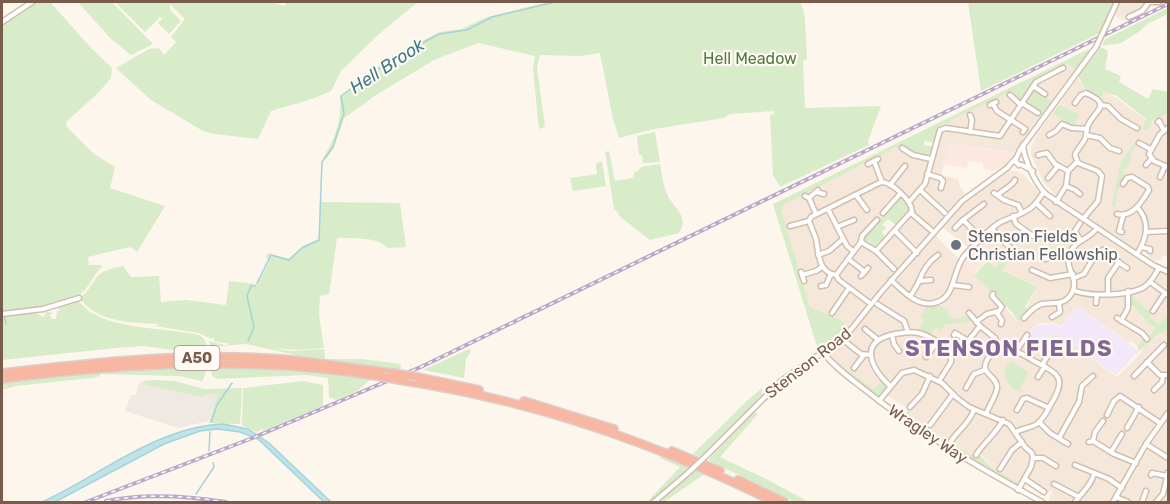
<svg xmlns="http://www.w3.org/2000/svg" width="1170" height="504" font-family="Rubik,sans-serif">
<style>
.residential{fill:#f5e8da;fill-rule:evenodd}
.commercial{fill:#fde8e0}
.industrial{fill:#efe9e4}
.education{fill:#f3e8fa}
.green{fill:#d8ecc9}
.water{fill:#bfe3e8;stroke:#a5d3da;stroke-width:1.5}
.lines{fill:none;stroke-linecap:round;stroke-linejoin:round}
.stream{stroke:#a5d3da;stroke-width:1.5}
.minor-casing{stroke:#d1beb0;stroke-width:7}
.highway-casing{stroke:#dad1cd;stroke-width:10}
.minor{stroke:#fff;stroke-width:4}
.highway{stroke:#f7b7a3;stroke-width:7}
.rail-casing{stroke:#b9a8c9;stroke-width:4}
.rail{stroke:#fffaf3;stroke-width:1.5;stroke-dasharray:4.5;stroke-linecap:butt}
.minor-bridge-casing{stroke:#d1beb0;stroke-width:7;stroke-linecap:butt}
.highway-bridge-casing{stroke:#dad1cd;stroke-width:10;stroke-linecap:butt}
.minor-bridge{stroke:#fff;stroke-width:4}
.highway-bridge{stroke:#f7b7a3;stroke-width:7}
.worship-dot{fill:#6b7280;stroke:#fffaf3;stroke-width:2}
.labels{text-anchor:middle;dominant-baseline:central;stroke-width:4.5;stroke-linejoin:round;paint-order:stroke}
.shield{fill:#fffaf3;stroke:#a28b7f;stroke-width:1.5}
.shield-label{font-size:15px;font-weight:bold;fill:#7a5c4d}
.park-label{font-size:16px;fill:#537a41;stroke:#fffaf3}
.worship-label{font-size:16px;fill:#5b616d;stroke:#fffaf3;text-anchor:start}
.street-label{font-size:16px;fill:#7a5c4d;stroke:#fffaf3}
.water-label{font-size:18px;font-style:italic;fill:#437c86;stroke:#fffaf3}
.district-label{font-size:22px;font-weight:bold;letter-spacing:1.5px;fill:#846695;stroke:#fffaf3}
</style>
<rect width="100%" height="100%" fill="#fdf6ec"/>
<g class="residential">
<path d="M 1120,2 L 1154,2 L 1148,9 L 1124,21 L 1115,16 Z"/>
<path d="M 1068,64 L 1076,70 L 1053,101 L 1032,86 Z"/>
<path d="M 1078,78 L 1089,95 L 1097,103 L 1104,92 L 1117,98 L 1146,120 L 1142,129 L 1146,131 L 1153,120 L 1168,113 L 1168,255 L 1162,256 L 1162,260 L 1154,261 L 1149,257 L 1148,251 L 1135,250 L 1074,210 L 1075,208 L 1057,197 L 1043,181 L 1031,155 L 1031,146 L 1038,133 Z"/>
<path d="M 1012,90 L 1015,96 L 1043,115 L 1014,153 L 950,143 L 941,175 L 958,179 L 959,184 L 966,196 L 891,277 L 850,328 L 839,319 L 810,307 L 782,212 L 784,205 L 900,145 L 914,154 L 931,158 L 943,123 ZM 900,197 L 909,211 L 889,235 L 873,247 L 862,239 Z"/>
<path d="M 1009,171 L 1017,171 L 1024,175 L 1040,193 L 1155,270 L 1168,274 L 1168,315 L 1160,324 L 1150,317 L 1150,312 L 1134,300 L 1133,292 L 1127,294 L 1127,305 L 1140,312 L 1141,316 L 1155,328 L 1137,346 L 1131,341 L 1129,343 L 1077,306 L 1061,326 L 1053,323 L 1041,323 L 1025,332 L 1040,347 L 1055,332 L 1117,377 L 1140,354 L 1143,347 L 1168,327 L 1168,409 L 1154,426 L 1110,502 L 1051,502 L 1049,500 L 1053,490 L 1043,494 L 1027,482 L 1019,484 L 992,467 L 980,453 L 977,458 L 957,448 L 919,424 L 909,413 L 909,409 L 887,395 L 878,394 L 830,357 L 831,351 L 849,336 L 882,293 L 896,282 L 935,235 L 988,288 L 1017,321 L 1029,311 L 1026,308 L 1037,287 L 1002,269 L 1007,263 L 982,235 L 969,248 L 942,227 L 969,198 Z"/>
<path d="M 1168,418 L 1168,502 L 1117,502 L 1158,431 Z"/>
</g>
<g class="commercial">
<path d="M 950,143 L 998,151 L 1014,153 L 1004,166 L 993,171 L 983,169 L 983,163 L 968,161 L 967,168 L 943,164 Z"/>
<path d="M 985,239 L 1004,258 L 995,267 L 987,261 L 974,274 L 962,263 Z"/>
</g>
<path class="industrial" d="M 143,381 L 146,385 L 201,397 L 209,394 L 219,395 L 209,421 L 178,428 L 125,411 L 131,395 L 136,395 L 139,384 Z"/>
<path class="education" d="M 1077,306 L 1139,351 L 1116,375 L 1055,332 L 1040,346 L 1026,333 L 1034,327 L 1043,324 L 1052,324 L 1061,327 Z"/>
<g class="green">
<path d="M 36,2 L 50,2 L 91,48 L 112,68 L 111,78 L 99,92 L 66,122 L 67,127 L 94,154 L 115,167 L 110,188 L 165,206 L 137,252 L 130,247 L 88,257 L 89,265 L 101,265 L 102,267 C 94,274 91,283 84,291 C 76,300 59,302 48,305 L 48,307 L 18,312 L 3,312 L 2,302 L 2,24 Z"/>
<path d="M 78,2 L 112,2 L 153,44 L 131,55 L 111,39 Z"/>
<path d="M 115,2 L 271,2 L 285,6 L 286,2 L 418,2 L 378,35 L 341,71 L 331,91 L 312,99 L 271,111 L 258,139 L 214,134 L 203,131 L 151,100 L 116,68 L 149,49 L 159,48 L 164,55 L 176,42 L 171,37 L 185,19 L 170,4 L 170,10 L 181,21 L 169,34 L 158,23 L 162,19 L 160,17 L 145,32 Z"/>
<path d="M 548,2 L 801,2 L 805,18 L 807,59 L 803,61 L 805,108 L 881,106 L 868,141 L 869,145 L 780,187 L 773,175 L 770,115 L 774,114 L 774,111 L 730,114 L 724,118 L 654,129 L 619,138 L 613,119 L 600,53 L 580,56 L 540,55 L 537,68 L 545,127 L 539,129 L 533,70 L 535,56 L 478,43 L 434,60 L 376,95 L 344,118 L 334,147 L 326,159 L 323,158 C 335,139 342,119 340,97 L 352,86 L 354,87 L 360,83 L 359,81 L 392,56 L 440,32 L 461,29 L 487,17 Z"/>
<path d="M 968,2 L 1114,2 L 1100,33 L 981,91 Z"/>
<path d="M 1168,8 L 1168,14 L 1147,24 L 1140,31 L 1121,43 L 1102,46 L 1105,39 Z"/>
<path d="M 1101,47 L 1108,51 L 1105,69 L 1121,76 L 1119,82 L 1148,99 L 1153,89 L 1168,92 L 1168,113 L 1153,120 L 1147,131 L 1142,129 L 1146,119 L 1117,96 L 1104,92 L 1100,99 L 1087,92 L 1078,76 Z"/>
<path d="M 1089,49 L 1089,53 L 1076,70 L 1067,64 L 1032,87 L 1053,101 L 1043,115 L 1015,96 L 1012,91 L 951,120 L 951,123 L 943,123 L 935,143 L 925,141 L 924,145 L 934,147 L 931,159 L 914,154 L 900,145 L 784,205 L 782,212 L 810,307 L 839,319 L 850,328 L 842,338 L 819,353 L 773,204 Z"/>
<path d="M 1059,105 L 1079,114 L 1075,124 L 1079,126 L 1069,125 L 1053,113 Z"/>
<path d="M 655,132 L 660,162 L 643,163 L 642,155 L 639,155 L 637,136 Z"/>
<path d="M 1134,143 L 1138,143 L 1130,154 L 1131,162 L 1124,170 L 1124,177 L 1118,190 L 1115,207 L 1112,206 L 1120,165 Z"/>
<path d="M 609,151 L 615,181 L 633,178 L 634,172 L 638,171 L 641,167 L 660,164 C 662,174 663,185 667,194 C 672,207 691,217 679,233 L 650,240 L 618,215 L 619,213 L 614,209 L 605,152 Z"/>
<path d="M 602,162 L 606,186 L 573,191 L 570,178 L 597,174 L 596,163 Z"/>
<path d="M 900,197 L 908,204 L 909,211 L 896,225 L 888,219 L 882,225 L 886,228 L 882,232 L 885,238 L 873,247 L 870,245 L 871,241 L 868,244 L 862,239 Z"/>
<path d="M 320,202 L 400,203 L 406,247 L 388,248 C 376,236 353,239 337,238 L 329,294 L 320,296 L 319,315 L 324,348 L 297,350 L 272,348 L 291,351 L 324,349 L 325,359 L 362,359 L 401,364 L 400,369 L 402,373 L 324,362 L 324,359 L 300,356 L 246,344 L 210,347 L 209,341 L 225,345 L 230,344 L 214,341 L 214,337 L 212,339 L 198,333 L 155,326 L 160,324 C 134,323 97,323 80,298 C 101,280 89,272 123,266 L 131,277 L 159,276 L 161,302 L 186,300 L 226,305 L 229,281 L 257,284 L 269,262 L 266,256 L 268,253 L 288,259 L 303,246 L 319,239 Z"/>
<path d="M 1003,259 L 1007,263 L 1002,270 L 1037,287 L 1025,307 L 1029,310 L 1018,321 L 1011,311 L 974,275 L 988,261 L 995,267 Z"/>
<path d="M 1133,292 L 1135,300 L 1150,312 L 1150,317 L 1159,324 L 1168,315 L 1168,329 L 1157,335 L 1139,351 L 1137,346 L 1143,339 L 1146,342 L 1150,339 L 1148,336 L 1155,328 C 1144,320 1140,312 1131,305 L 1131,294 Z"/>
<path d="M 78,300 C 99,331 165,327 199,335 L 204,339 L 208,349 L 206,347 L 172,350 L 145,346 L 116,348 L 2,360 L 2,318 L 34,312 L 44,317 L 46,311 L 52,313 L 50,316 L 52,319 L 56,319 L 57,311 L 60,311 L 58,306 Z"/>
<path d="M 937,304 L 947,310 L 949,317 L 959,319 L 964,316 L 970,317 L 973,321 L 945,325 L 940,330 L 936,327 L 930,335 L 918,330 L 925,320 L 921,317 L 926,306 Z"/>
<path d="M 469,349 L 471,351 L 466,359 L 464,378 L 423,370 Z"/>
<path d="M 831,357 L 874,390 L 882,380 L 885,387 L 880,396 L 876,397 L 829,358 Z"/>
<path d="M 1011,361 L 1028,372 L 1019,391 L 1012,388 L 1004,377 L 1006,373 L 1003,370 Z"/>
<path d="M 211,366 L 270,368 L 372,378 L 357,391 L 336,400 L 329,397 L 328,378 L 306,375 L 218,379 L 212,376 Z"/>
<path d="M 206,367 L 206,373 L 202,381 L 179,376 L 100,374 L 100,376 L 92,378 L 16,386 L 2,390 L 2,383 L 35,378 L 40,379 L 92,371 Z"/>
<path d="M 154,380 L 175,381 L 204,389 L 242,388 L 240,424 L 209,423 L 218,395 L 209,394 L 201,397 L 146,385 L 143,381 Z"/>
<path d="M 303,381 L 323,385 L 323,406 L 263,431 L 263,429 L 256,432 L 242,425 L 243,388 Z"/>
<path d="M 762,388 L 762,395 L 707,452 L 701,457 L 693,454 L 749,399 Z"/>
<path d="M 909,408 L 909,413 L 919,423 L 929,427 L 931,431 L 949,443 L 948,444 L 950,443 L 977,458 L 979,454 L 991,467 L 1020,484 L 1015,486 L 961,454 L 904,416 Z"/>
<path d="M 753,411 L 758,414 L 720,457 L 766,479 L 809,502 L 794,502 L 708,460 Z"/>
<path d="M 663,454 L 692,467 L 651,502 L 647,502 L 680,467 L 660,458 Z"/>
<path d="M 697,469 L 720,480 L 703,475 L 664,502 L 658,502 Z"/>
</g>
<path class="water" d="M 223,424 L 248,429 L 269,443 L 331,502 L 324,502 L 258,439 L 240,432 L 218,429 L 200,431 L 164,444 L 55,502 L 42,502 C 101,475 156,427 223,424 Z"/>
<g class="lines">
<g class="stream">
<path d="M 257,283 L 271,255 L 289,260 L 302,248 L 319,240 L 322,162 L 333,147 L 344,113 L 341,96 L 391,60 L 439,34 L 467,30 L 492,17 L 555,2"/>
<path d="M 3,309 L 6,324"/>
<path d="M 248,341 L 254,327 L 247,296 L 251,286 L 255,286"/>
<path d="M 211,422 L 217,405 L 232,383"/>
<path d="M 209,451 L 210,432"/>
<path d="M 196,494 L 214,467 L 213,463"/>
</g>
<g class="minor-casing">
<g id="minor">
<path d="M 1149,2 L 1159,2"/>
<path d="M 1129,17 L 1142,11 L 1149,2"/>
<path d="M 2,22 L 32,2"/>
<path d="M 1105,28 L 1117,2"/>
<path d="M 1033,86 L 1045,94"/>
<path d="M 1010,95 L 1021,105"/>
<path d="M 1022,103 L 1038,113"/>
<path d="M 1075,103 L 1081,95 L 1086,93 C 1113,105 1096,109 1088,125 C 1086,129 1087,134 1085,139 C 1082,145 1077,149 1075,155 L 1078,163 L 1098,171 L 1102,176 L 1098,201 L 1083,219"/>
<path d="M 993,104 L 997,111 L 1025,129 L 1023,132"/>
<path d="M 990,105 L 996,102"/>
<path d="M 1100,105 L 1108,106 L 1121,119 L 1137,128"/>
<path d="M 1158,122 L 1159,121 L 1164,131"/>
<path d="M 1168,128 L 1160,134 L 1149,154 L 1154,161 L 1168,167"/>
<path d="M 970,132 L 972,120 L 970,115"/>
<path d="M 1049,135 L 1056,131 L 1062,124 L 1071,128 L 1087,129"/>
<path d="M 1086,135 L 1100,138 L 1110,148 L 1119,151"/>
<path d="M 1139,143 L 1150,149"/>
<path d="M 1023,145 C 1024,159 1036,185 1046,194 L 1153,265 L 1168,272"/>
<path d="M 902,148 L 913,155 L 931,159"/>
<path d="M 1038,155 L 1047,153 L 1055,164 L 1068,171"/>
<path d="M 874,161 L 882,182"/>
<path d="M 868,164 L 878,159"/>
<path d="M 1019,165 L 1015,161 L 1020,150 L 1096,47"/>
<path d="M 1022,165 L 1033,171"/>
<path d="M 1146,165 L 1151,159"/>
<path d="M 927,174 L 940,178 L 943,181 L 941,188"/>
<path d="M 1160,177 L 1165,166"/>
<path d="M 1048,178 L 1058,166"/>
<path d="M 890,185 L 905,166"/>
<path d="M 1066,186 L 1075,190 L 1080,194"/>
<path d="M 920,190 L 945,213"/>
<path d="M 816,192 L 824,194"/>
<path d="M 994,193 L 1004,200 L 1018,205 L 1022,213"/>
<path d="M 856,195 L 867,210"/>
<path d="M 998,195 C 1003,189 1012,187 1015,180"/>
<path d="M 805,196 L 809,198 L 816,214"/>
<path d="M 809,198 L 818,190"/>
<path d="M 909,202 L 925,184 L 940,130 L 946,128 L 1000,136 L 1036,82 L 1063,68"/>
<path d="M 1056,202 L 1066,186 L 1068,171 L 1077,162"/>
<path d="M 1036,203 L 1050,216"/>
<path d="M 828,209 L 847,246 L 853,251"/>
<path d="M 883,213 L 900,194"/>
<path d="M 911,213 L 931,230"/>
<path d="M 1117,214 C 1132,218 1142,202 1149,190 L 1148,187 L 1132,177 L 1127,178 L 1123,184"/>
<path d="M 1013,216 L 1016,224 L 1033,236"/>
<path d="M 809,221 C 811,227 814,233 816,239 C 819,254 818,272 836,275"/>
<path d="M 1080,223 L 1075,231 L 1081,241"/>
<path d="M 790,226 L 809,221 L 811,217 L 881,182 C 892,182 911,200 912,211 L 876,251"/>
<path d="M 837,227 L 854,220"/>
<path d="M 955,228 L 963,220"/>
<path d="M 992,229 L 1016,254"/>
<path d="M 895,231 L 917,253"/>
<path d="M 1122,232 L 1119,231 L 1123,216"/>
<path d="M 1146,232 L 1168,231"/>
<path d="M 982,239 L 963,220 L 984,204"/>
<path d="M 861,242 L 862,236 L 877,220"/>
<path d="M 1141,247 L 1150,249 L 1150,251"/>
<path d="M 1137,254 C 1147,238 1151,222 1137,207"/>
<path d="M 818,255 L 829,251 L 843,239"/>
<path d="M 848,259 L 865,272"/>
<path d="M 1046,259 L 1056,253 L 1069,255"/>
<path d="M 1117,261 L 1127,268"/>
<path d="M 1032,270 L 1050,278 L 1073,274"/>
<path d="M 801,272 L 804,281"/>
<path d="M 802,275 L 816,271 L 822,267"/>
<path d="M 836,275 L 861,242 L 876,251 L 894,269"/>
<path d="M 836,275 L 839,280 L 871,304"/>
<path d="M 861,276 L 868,268"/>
<path d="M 1074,278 L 1084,274 L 1091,262 L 1103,250"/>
<path d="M 891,280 C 903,291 917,307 934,303 C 957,298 951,271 965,255 C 975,244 987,231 999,223 C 1010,217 1023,215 1032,207 C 1037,203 1040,197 1044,192"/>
<path d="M 919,281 L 931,280"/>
<path d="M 1150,282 L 1168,295"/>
<path d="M 953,285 L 969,287"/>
<path d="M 821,286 L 826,285 L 831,274"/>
<path d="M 1073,290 C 1088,297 1129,296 1144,287 C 1151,283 1155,275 1159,268"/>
<path d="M 1108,294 L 1108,278 L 1119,262"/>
<path d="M 910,296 C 923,280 919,269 938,255"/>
<path d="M 1096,303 L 1097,295"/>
<path d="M 877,304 L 904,321 L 908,332"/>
<path d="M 1153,311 L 1165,293"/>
<path d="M 996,312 L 1002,320 L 1001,324"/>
<path d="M 832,313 L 849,288"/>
<path d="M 969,313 L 980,326 L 995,338 L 1000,350"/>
<path d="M 2,314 L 43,309 L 79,298"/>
<path d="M 1052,317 L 1060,312 L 1059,303"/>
<path d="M 1024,318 C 1029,313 1034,306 1042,304 C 1052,302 1061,306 1069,297 C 1083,281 1063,269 1070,253 C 1075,240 1090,239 1097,228"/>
<path d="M 1117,318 L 1142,333 L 1147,339"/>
<path d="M 1121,321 L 1128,308 L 1128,291"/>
<path d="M 976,322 L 987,314 L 999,311 L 1002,307 L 992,296 L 993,294"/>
<path d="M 865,329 L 877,339"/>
<path d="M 892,335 L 894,344 L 899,351"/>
<path d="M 954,335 L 955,333 L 968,341 L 980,326"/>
<path d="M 847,343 L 861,354 L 871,355"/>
<path d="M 1017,350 L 1027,335"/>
<path d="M 823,352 C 834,367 850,378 864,389 C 919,433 980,468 1042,502"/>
<path d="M 926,357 L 937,342"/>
<path d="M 1147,362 L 1160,375 L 1168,375"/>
<path d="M 1042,365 L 1049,354 L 1061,353"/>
<path d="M 854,368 L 864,355"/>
<path d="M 1134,376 L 1164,345"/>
<path d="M 1038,377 L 1045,366"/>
<path d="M 890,386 C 870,367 858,341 895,334 C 902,333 911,331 918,333 C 929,335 943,345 951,353 L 951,362 L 939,381"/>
<path d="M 966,388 L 974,374 L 985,370"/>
<path d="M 1154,390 L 1162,382 L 1163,376"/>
<path d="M 879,401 L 902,373 L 914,370 L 942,383 L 957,398 L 969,407 L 1009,424 L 1025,447 L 1032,453 L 1033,458 L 1031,467 L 1018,490"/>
<path d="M 910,407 L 922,394 L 930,376"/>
<path d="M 1017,410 L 1023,399 L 1027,398 L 1049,408"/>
<path d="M 986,414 C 989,406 996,396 997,388 C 998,376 979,374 987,360 C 1000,338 1022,354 1036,362 C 1059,374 1067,378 1051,404 C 1048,410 1043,419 1038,423 C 1032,428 1023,428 1016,432"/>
<path d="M 1107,415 L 1114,401 L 1120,396 L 1160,423"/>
<path d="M 1039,422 L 1050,433 L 1068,444"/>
<path d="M 930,425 L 953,394"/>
<path d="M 1127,428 L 1139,407"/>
<path d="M 1059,438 L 1079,402 L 1082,386 L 1093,376"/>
<path d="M 951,441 C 960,428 968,425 974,410"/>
<path d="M 1093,441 L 1095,432 L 1103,421"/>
<path d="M 1089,442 L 1093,441 L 1114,454 L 1136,463"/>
<path d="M 1146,444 L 1168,458"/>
<path d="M 1111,452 L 1122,434"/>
<path d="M 709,453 L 781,381 L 845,337 L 882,291 L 962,201 L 1007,168 L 1015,159"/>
<path d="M 976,455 C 984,442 996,434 1003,420"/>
<path d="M 1033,458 L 1043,458 L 1056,466"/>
<path d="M 1075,465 L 1109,479 L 1122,488"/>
<path d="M 1000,469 L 1012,450 L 1022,442"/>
<path d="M 1151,475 L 1152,473 L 1167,476"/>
<path d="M 1025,479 L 1044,492"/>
<path d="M 1054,484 L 1079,497"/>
<path d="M 1116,497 L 1128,502"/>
<path d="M 654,502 L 688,473"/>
<path d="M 1075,502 C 1082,492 1091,486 1094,474"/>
<path d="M 1113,502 L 1146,444 L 1168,413"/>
<path d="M 1142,502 L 1146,491"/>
<path d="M 1156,502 L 1163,494 L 1168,472"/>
</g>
</g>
<g class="highway-casing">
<g id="highway">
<path d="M 2,373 C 96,362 198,351 293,360 C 327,364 360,369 393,373"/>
<path d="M 417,377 L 479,390"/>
<path d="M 2,379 C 128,363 256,356 383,377"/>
<path d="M 405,381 C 534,401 658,444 774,502"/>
<path d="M 524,401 L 614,429"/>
<path d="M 672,451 L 720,471"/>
<path d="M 738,480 L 784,502"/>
</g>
</g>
<use href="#minor" class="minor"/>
<use href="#highway" class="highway"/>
<g class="rail-casing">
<g id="rail">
<path d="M 106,501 C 146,493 187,496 226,502"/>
<path d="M 86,502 L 250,439 L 423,366 L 1168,4"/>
</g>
</g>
<use href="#rail" class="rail"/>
<g class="minor-bridge-casing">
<g id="minor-bridge">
<path d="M 1096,47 L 1105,28"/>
<path d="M 688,473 L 709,453"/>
</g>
</g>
<g class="highway-bridge-casing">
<g id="highway-bridge">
<path d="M 393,373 L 417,377"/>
<path d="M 383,377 L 405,381"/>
</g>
</g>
<use href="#minor-bridge" class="minor-bridge"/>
<use href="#highway-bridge" class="highway-bridge"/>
</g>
<circle class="worship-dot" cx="956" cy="245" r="6"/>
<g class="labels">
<rect class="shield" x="174.5" y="346" width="45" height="24" rx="4.5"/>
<g class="shield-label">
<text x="197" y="358">A50</text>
</g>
<g class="park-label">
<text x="750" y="58">Hell Meadow</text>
</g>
<g class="worship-label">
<text x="968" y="236">Stenson Fields<tspan x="968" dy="18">Christian Fellowship</tspan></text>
</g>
<g class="street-label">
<text transform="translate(808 363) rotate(-38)">Stenson Road</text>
<text transform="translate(928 434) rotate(34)">Wragley Way</text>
</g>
<g class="water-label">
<text transform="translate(387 66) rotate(-33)">Hell Brook</text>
</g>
<g class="district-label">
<text x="1009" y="348">STENSON FIELDS</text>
</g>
</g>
<rect width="1170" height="504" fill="none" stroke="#7a5c4d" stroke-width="6"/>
</svg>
